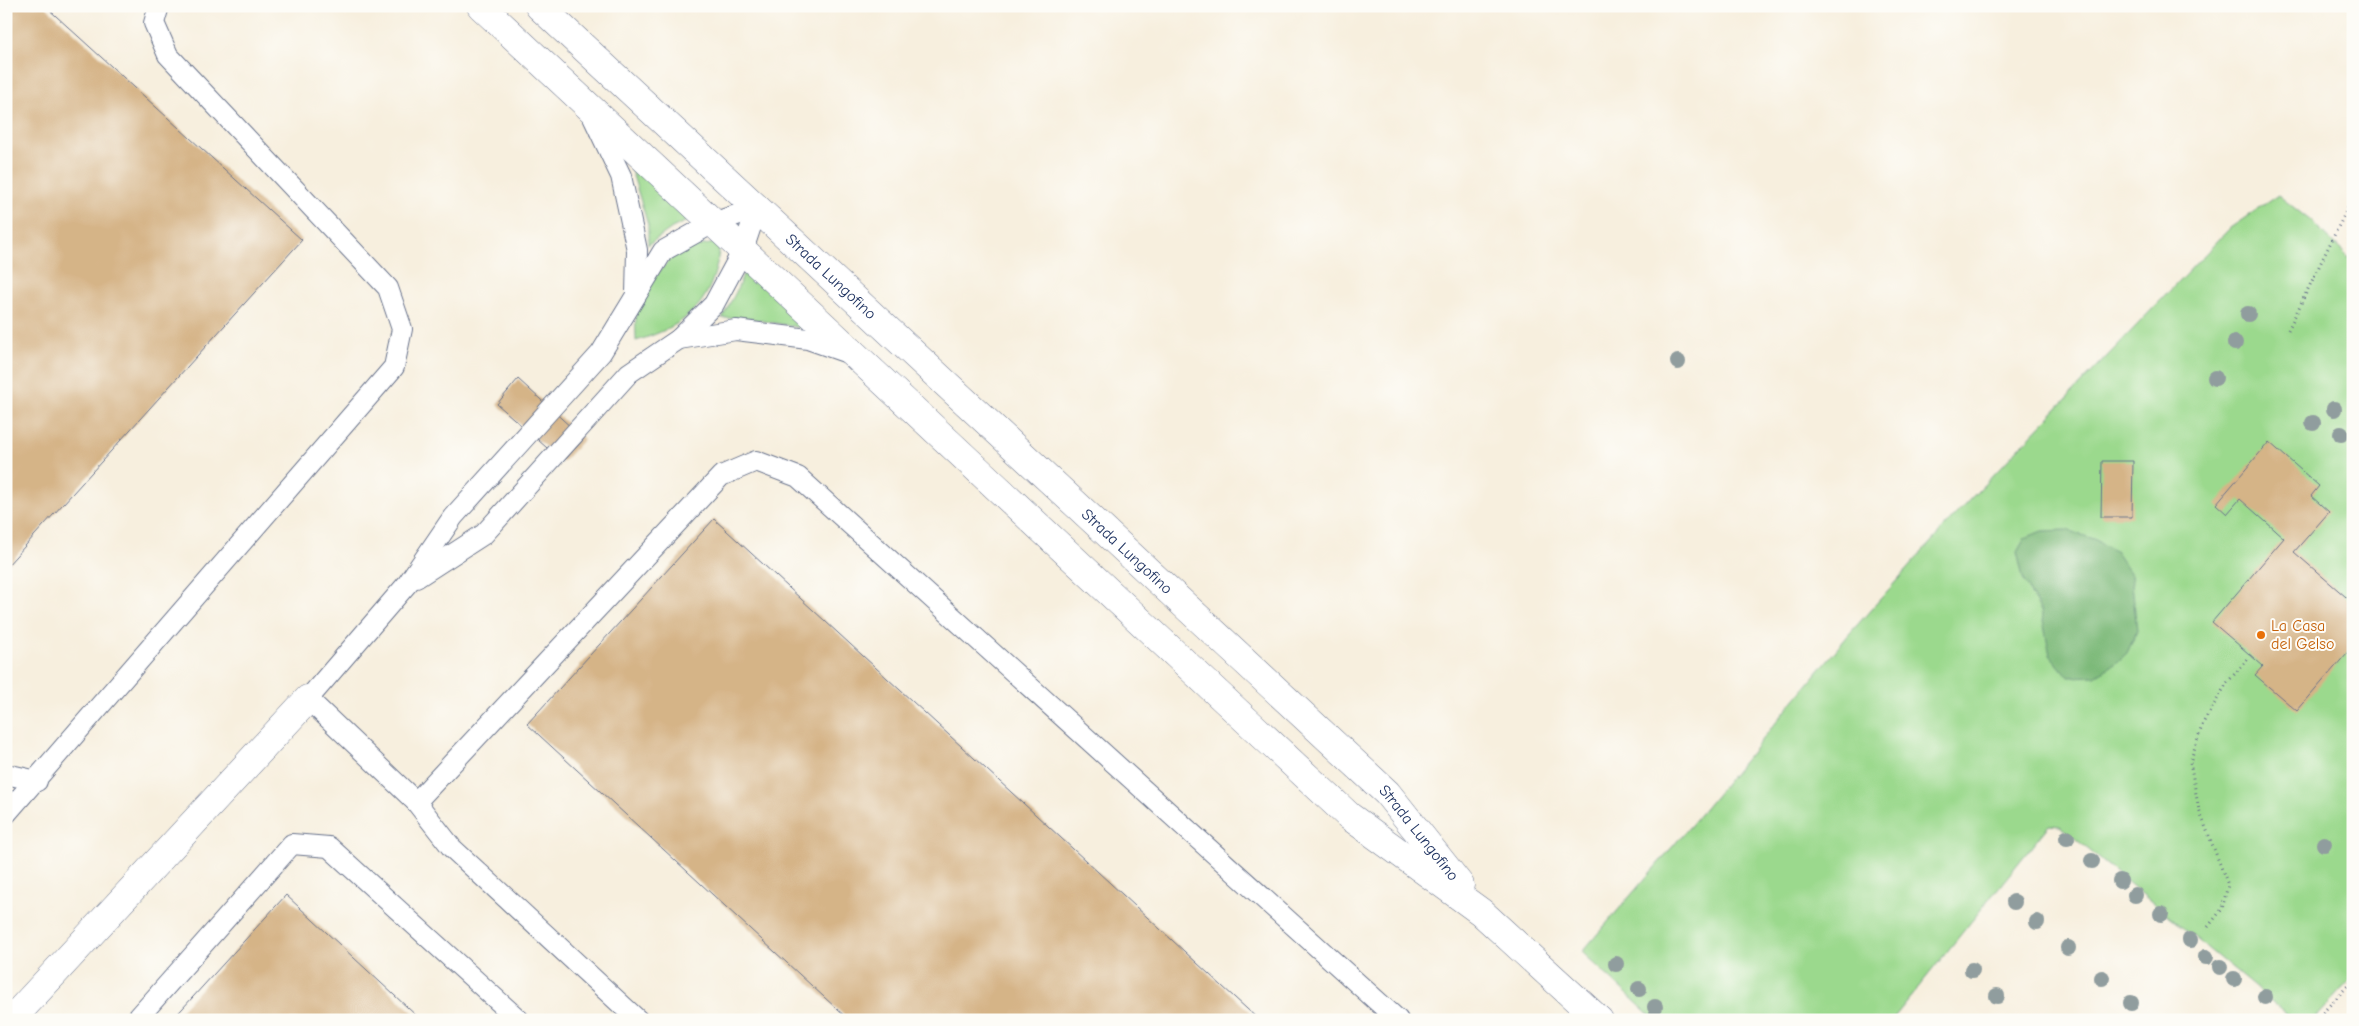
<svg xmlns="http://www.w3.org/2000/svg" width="2359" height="1026" font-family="'Comic Neue',sans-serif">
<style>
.green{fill:#9bd98d;stroke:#5b8476}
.forest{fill:#7cb978;stroke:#4c746b}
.building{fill:#d5b487}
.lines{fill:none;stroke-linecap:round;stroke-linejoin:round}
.service-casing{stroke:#68728b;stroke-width:22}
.minor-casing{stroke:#68728b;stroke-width:29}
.secondary-casing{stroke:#68728b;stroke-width:29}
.path{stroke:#68728b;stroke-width:3;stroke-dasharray:1 4;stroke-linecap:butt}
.service{stroke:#fff;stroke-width:20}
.minor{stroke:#fff;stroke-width:28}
.secondary{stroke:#fff;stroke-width:28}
.tree{fill:#909d9e}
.food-dot{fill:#e8710a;stroke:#fdfcf7;stroke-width:2}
.labels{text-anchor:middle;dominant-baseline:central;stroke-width:4;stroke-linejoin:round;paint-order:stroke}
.street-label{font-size:16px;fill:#1b2f5e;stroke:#fdfcf7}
.food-label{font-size:16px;fill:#c56008;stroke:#fdfcf7;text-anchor:start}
</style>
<rect width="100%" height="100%" fill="#fdfcf7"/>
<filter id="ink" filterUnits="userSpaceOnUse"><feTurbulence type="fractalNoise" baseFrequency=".02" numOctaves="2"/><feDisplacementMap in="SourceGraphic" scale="10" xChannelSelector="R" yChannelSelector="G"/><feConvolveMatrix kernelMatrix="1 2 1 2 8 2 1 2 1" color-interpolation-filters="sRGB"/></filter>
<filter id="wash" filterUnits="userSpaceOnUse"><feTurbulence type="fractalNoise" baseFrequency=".0096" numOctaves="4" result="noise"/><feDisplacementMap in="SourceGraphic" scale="20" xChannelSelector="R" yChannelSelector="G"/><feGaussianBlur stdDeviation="1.12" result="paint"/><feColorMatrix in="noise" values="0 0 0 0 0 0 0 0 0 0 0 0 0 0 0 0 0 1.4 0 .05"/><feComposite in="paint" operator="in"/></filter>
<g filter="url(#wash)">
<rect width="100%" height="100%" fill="#f7efde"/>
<g class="green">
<path d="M 628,159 L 693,218 L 672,228 L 648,245 L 648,225 Z"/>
<path d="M 2278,195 L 2311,221 L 2349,258 L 2353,251 L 2353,977 L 2313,1020 L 2294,1020 L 2060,826 L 2049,825 L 1892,1020 L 1655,1020 L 1582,952 L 1692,824 L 1850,633 L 1956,514 L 2230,228 Z"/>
<path d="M 720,242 C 715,301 691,324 636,341 C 636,333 635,325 636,317 C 639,298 659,267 675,256 C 688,247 705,245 720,242 Z"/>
<path d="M 746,267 L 811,326 L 802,328 L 747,318 L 722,318 L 736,292 Z"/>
</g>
<path class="forest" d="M 2067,530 L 2094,539 L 2115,551 L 2131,574 L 2137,631 L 2127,653 L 2115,664 L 2095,676 L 2068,677 L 2050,655 L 2041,611 L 2024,582 L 2017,552 L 2025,538 L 2042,531 Z"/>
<g id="blocks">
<g class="building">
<path d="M 6,6 L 45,6 L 302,240 L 6,567 Z"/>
<path d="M 518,379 L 584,439 L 563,462 L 497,404 Z"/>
<path d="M 2269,442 L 2319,486 L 2311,496 L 2329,512 L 2294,552 L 2353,603 L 2353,646 L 2297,711 L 2255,675 L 2263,666 L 2212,622 L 2284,538 L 2240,499 L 2227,514 L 2216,504 Z"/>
<path d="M 2102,461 L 2133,461 L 2132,517 L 2101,517 Z"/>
<path d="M 714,519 L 1259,1020 L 849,1020 L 527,724 Z"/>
<path d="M 286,895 L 421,1020 L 172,1020 Z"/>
</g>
</g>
</g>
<g filter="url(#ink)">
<use href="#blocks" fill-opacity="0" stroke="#68728b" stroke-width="1"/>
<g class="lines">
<g class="service-casing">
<g id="service">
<path d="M 592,115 L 621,176 L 637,250 L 636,295"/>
<path d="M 679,339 L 736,330 L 808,339 L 848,353"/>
<path d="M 416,578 L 484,534 L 629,373 L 679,339 L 714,304 L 743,250 L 757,208"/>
<path d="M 6,774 L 37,781"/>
<path d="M 416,802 L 721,476 L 756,461 L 798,477 L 1398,1020"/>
<path d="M 6,814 L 394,367 L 402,329 L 388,288 L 168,55 L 154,23 L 159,6"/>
<path d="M 136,1020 L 292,844 L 329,847 L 519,1020"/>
<path d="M 638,1020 L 452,848 L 416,802 L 308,699 L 408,583 L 453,517 L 601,353 L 663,251 L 713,223 L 757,208"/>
</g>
</g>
<g class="minor-casing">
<path id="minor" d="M 11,1020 L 308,699"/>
</g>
<g class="secondary-casing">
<g id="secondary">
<path d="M 481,6 L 1349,816 L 1481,912 L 1599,1020"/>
<path id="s1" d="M 539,6 L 1387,793 L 1460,885"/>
</g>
</g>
<g class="path">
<path d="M 2288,330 L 2353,197"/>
<path d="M 2208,927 L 2222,909 L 2228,885 L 2199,810 L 2190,762 L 2203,723 L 2227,683 L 2251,655"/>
<path d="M 2316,1020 L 2353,980"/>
</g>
<use href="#service" class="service"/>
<use href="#minor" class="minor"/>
<use href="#secondary" class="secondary"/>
</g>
<g class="tree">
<circle cx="2248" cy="314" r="8"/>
<circle cx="2235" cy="343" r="8"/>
<circle cx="1678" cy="362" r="8"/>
<circle cx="2215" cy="378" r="8"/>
<circle cx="2334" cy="409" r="8"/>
<circle cx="2313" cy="423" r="8"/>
<circle cx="2341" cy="434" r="8"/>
<circle cx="2067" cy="838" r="8"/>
<circle cx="2324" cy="844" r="8"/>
<circle cx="2092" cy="861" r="8"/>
<circle cx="2120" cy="881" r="8"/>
<circle cx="2135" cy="895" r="8"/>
<circle cx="2014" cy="902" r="8"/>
<circle cx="2161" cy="914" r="8"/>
<circle cx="2037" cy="922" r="8"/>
<circle cx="2190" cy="940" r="8"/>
<circle cx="2068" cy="948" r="8"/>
<circle cx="2206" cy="957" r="8"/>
<circle cx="1616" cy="964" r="8"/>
<circle cx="2220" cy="967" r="8"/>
<circle cx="1972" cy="970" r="8"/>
<circle cx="2102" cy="978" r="8"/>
<circle cx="2234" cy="979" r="8"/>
<circle cx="1639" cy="989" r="8"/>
<circle cx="1997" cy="996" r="8"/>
<circle cx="2265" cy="997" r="8"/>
<circle cx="2131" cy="1003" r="8"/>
<circle cx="1655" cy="1007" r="8"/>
</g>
</g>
<circle class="food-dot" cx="2261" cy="635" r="5"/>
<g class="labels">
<g class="street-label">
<text stroke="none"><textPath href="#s1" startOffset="398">Strada Lungofino</textPath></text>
<text stroke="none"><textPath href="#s1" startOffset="802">Strada Lungofino</textPath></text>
<text stroke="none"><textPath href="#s1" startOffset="1208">Strada Lungofino</textPath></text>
</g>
<g class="food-label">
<text x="2271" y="626">La Casa<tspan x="2271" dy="18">del Gelso</tspan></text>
</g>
</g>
<rect width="2359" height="1026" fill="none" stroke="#fdfcf7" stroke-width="25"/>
</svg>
